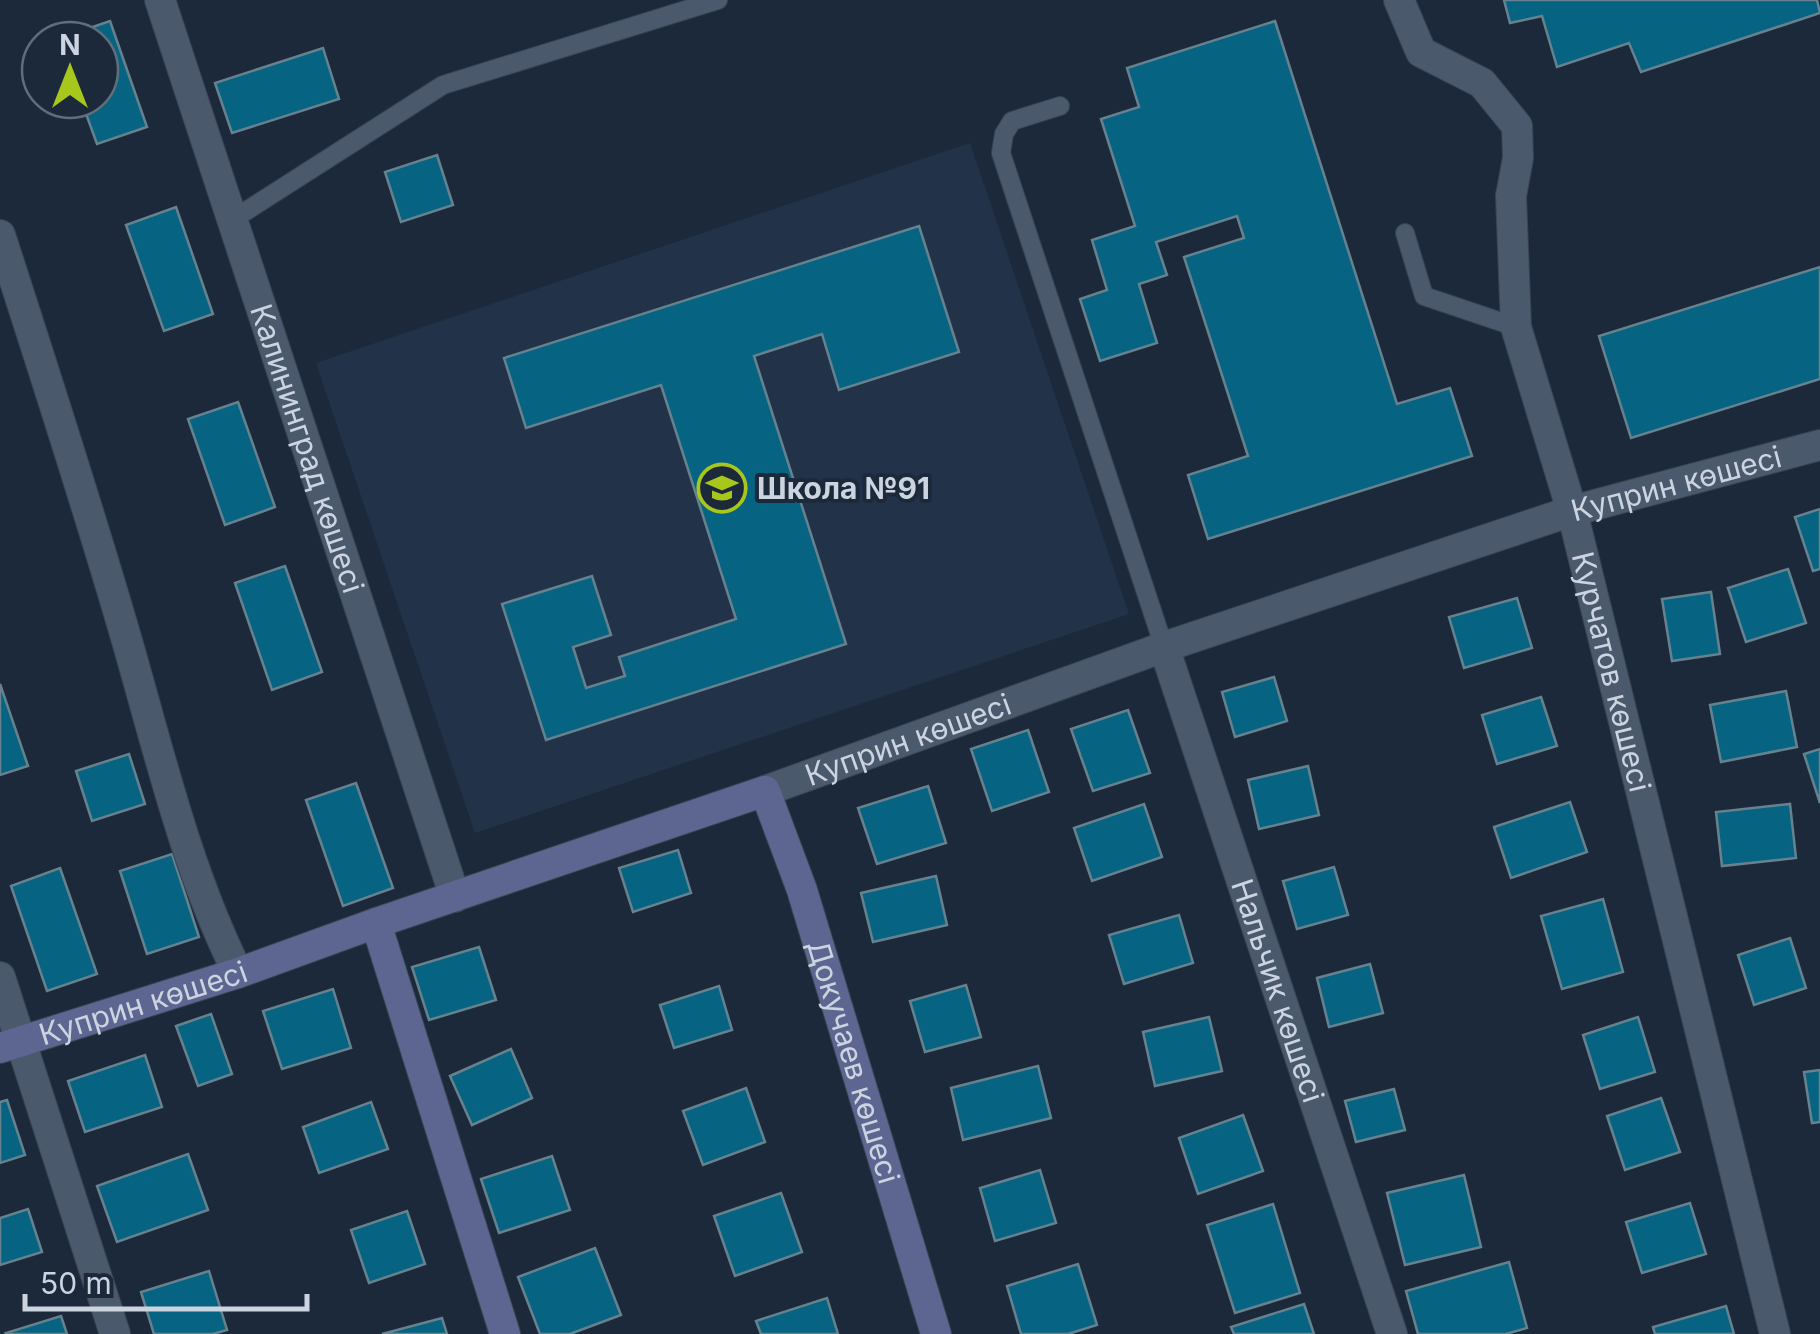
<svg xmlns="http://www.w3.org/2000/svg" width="1820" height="1334" font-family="Inter,sans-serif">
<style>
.built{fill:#223349}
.building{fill:#066381;stroke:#67828f;stroke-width:2.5}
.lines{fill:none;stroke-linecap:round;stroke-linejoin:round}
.lane-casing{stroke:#394452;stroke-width:20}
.street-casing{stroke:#394452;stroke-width:32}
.secondary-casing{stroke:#394452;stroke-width:32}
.lane{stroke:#4a596c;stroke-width:18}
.street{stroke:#4a596c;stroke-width:30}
.secondary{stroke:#5c6691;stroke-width:30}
.labels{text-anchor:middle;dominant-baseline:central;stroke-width:8;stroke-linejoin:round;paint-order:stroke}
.street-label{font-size:30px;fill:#ccd4df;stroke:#1c293a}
.poi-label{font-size:30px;font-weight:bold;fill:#ccd4df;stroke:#1c293a;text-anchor:start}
</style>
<rect width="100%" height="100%" fill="#1c293a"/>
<path class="built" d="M 970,143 L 1129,614 L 475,833 L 316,363 Z"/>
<g class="building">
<path d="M 1504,0 L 1817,0 L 1820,13 L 1641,72 L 1629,43 L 1557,67 L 1542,16 L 1510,23 Z"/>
<path d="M 110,21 L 147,127 L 97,144 L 81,100 L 100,100 L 100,40 L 60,38 Z"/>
<path d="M 1275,21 L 1397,404 L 1450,388 L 1472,456 L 1208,539 L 1188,475 L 1248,456 L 1184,257 L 1244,238 L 1237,216 L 1156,242 L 1167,275 L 1139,284 L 1157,343 L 1100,361 L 1080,299 L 1107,290 L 1092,240 L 1135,226 L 1101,119 L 1139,107 L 1127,68 Z"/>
<path d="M 323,48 L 339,99 L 232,133 L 215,83 Z"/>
<path d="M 437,155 L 453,205 L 401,222 L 385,172 Z"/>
<path d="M 176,207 L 213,314 L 164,331 L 126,225 Z"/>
<path d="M 919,226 L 959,352 L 839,390 L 822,334 L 754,356 L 846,644 L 546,740 L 502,604 L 592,576 L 611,635 L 573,647 L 586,688 L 625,676 L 619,657 L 736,619 L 661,385 L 526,428 L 504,358 Z"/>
<path d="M 1820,267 L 1820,379 L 1631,438 L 1599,336 Z"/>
<path d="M 238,402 L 275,507 L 225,525 L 188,419 Z"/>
<path d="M 1820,509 L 1820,569 L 1813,571 L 1795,517 Z"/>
<path d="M 285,566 L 322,672 L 272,690 L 235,583 Z"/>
<path d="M 1788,569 L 1806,623 L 1746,642 L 1728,588 Z"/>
<path d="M 1711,592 L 1720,654 L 1672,661 L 1662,599 Z"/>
<path d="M 1517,598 L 1532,648 L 1464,668 L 1449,617 Z"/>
<path d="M 1274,677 L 1287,721 L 1235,737 L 1222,692 Z"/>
<path d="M 0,684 L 28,766 L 0,775 Z"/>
<path d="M 1786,691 L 1797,747 L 1721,762 L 1710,705 Z"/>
<path d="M 1541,697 L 1557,746 L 1497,764 L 1482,715 Z"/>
<path d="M 1128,710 L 1150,773 L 1093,791 L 1071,729 Z"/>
<path d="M 1028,730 L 1049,792 L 992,811 L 971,749 Z"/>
<path d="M 1820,749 L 1820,803 L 1804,754 Z"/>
<path d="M 129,754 L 145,804 L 92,821 L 76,771 Z"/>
<path d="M 1308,766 L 1319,815 L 1259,829 L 1248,780 Z"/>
<path d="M 356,783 L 393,888 L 343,906 L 306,800 Z"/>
<path d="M 928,786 L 946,843 L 877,864 L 858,808 Z"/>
<path d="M 1570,802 L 1587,852 L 1511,878 L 1494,827 Z"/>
<path d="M 1144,804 L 1162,857 L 1092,881 L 1074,828 Z"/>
<path d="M 1790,804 L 1796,858 L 1722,866 L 1716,812 Z"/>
<path d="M 678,850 L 691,893 L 633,912 L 619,868 Z"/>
<path d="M 172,854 L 199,937 L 147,954 L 120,871 Z"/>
<path d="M 1334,867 L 1348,915 L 1297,929 L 1283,881 Z"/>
<path d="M 60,868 L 97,974 L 47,991 L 11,886 Z"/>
<path d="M 936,876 L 947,925 L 873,942 L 861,893 Z"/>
<path d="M 1603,899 L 1623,972 L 1562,989 L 1541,916 Z"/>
<path d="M 1179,915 L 1193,963 L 1124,984 L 1109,935 Z"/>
<path d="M 1790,938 L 1806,988 L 1754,1005 L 1738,955 Z"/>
<path d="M 479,947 L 496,1000 L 429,1020 L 412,967 Z"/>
<path d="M 1370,964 L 1383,1013 L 1329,1027 L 1317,978 Z"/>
<path d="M 966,985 L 981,1037 L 925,1052 L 910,1001 Z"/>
<path d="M 719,986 L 732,1030 L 674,1048 L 660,1005 Z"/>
<path d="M 333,989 L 351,1048 L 282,1069 L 263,1011 Z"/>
<path d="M 211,1014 L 232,1074 L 198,1086 L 176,1026 Z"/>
<path d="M 1209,1017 L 1222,1071 L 1155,1086 L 1143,1032 Z"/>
<path d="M 1638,1017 L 1655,1072 L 1600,1089 L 1583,1035 Z"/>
<path d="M 511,1049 L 532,1098 L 472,1125 L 450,1076 Z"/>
<path d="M 145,1055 L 162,1107 L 85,1132 L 68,1081 Z"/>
<path d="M 1038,1066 L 1051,1118 L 963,1140 L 951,1088 Z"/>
<path d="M 1820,1070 L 1820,1122 L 1812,1123 L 1804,1072 Z"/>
<path d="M 746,1088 L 765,1142 L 703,1165 L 683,1111 Z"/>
<path d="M 1394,1089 L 1405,1130 L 1356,1142 L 1345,1101 Z"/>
<path d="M 1661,1098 L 1680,1152 L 1625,1170 L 1607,1116 Z"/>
<path d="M 7,1100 L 25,1155 L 0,1163 L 0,1102 Z"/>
<path d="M 371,1102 L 388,1149 L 319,1173 L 303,1127 Z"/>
<path d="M 1243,1115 L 1263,1171 L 1198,1194 L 1179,1138 Z"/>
<path d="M 188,1154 L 208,1210 L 117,1242 L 97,1186 Z"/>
<path d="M 552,1156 L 570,1210 L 499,1233 L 481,1179 Z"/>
<path d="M 1040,1170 L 1056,1223 L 995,1241 L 980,1188 Z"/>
<path d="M 1464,1175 L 1481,1247 L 1405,1265 L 1387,1193 Z"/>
<path d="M 781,1193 L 802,1252 L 735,1276 L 714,1216 Z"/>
<path d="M 1690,1203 L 1706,1254 L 1642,1273 L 1626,1222 Z"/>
<path d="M 1273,1204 L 1300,1293 L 1235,1313 L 1207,1225 Z"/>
<path d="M 28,1209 L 42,1252 L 0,1265 L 0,1218 Z"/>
<path d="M 407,1211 L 425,1264 L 369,1283 L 351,1230 Z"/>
<path d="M 595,1248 L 621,1315 L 570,1334 L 540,1334 L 518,1277 Z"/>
<path d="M 1509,1262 L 1527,1328 L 1506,1334 L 1418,1334 L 1406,1291 Z"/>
<path d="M 1078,1264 L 1097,1325 L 1068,1334 L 1021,1334 L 1007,1286 Z"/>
<path d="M 209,1271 L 227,1330 L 213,1334 L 154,1334 L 141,1292 Z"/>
<path d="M 827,1298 L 838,1334 L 761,1334 L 756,1321 Z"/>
<path d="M 1304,1304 L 1314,1334 L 1234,1334 L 1231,1327 Z"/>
<path d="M 1726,1306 L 1734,1334 L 1655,1334 L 1653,1327 Z"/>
<path d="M 61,1316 L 67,1334 L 7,1334 L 6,1333 Z"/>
<path d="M 442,1318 L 447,1334 L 382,1334 Z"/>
</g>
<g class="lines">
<g class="lane-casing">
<g id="lane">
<path d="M 1060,106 L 1012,121 L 1004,134 L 1001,153 L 1164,647"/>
<path d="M 232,220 L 443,85 L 718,0"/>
<path d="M 1405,233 L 1424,296 L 1516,327"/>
</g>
</g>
<g class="street-casing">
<g id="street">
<path id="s1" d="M 160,0 L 455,897"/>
<path id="s2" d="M 1399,0 L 1421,52 L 1482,83 L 1517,126 L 1518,158 L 1511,196 L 1516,327 L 1572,511 L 1775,1334"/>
<path d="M 0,235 C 43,368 86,500 125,634 C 158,747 185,867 238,973"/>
<path id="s3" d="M 1164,647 L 1392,1334"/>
<path id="s4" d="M 765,791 L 1164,647 L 1572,511 L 1820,445"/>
<path d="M 0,977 L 115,1334"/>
</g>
</g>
<g class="secondary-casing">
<g id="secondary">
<path d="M 376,923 L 505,1334"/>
<path id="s5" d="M 0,1048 L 238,973 L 376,923 L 765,791 L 802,890 L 936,1334"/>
</g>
</g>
<use href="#lane" class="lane"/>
<use href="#street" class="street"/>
<use href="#secondary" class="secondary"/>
</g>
<defs>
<g id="school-ring" transform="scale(2.5)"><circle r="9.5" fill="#1c293a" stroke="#a8c71d" stroke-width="1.5"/><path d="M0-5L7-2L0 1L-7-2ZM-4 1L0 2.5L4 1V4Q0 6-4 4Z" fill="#a8c71d"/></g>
</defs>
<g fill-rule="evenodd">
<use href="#school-ring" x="722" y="488"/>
</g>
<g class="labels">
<g class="street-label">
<text stroke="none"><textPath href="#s1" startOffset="472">Калининград көшесі</textPath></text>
<text stroke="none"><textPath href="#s4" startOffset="962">Куприн көшесі</textPath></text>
<text stroke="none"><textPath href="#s2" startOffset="740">Курчатов көшесі</textPath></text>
<text stroke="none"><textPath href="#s4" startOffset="152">Куприн көшесі</textPath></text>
<text stroke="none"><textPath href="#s3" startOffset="362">Нальчик көшесі</textPath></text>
<text stroke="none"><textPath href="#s5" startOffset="150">Куприн көшесі</textPath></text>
<text stroke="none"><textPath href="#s5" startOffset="1092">Докучаев көшесі</textPath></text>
</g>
<g class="poi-label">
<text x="757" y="488">Школа №91</text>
</g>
</g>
<g transform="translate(70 70)"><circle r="48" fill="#1c293a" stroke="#626d7c" stroke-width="2.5"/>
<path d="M0-8L18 38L0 25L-18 38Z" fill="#a8c71d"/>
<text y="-15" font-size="28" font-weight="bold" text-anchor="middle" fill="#ccd4df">N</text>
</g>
<path d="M25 1294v15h282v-15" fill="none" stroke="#ccd4df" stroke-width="5"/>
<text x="40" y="1294" font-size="30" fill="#ccd4df" stroke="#1c293a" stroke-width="8" paint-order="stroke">50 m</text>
</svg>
